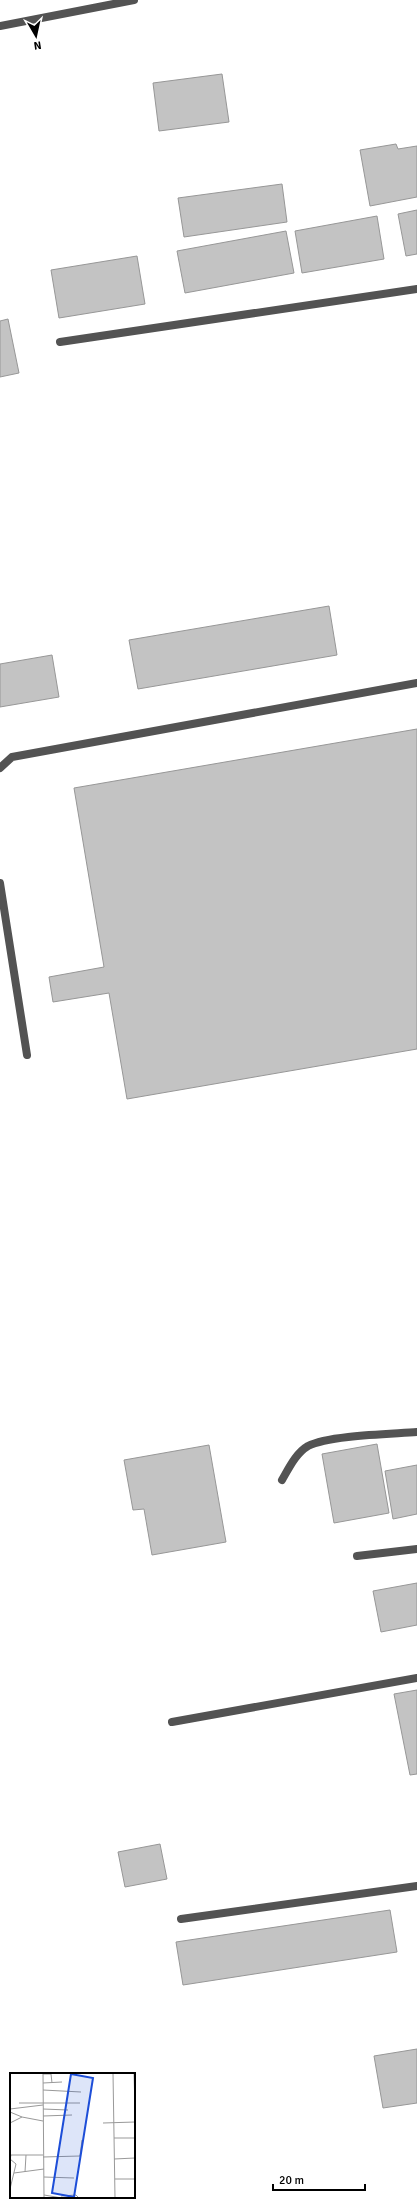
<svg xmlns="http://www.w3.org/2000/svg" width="417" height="2208" font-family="Signika,sans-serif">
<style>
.building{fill:#c3c3c3;stroke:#979797}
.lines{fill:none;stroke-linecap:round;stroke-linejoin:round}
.service{stroke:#535353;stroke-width:8}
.inset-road{fill:none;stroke:#999;stroke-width:1}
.view{fill:#1d4ed8;fill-opacity:0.15;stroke:#1d4ed8;stroke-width:2}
.inset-edge{fill:none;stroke:#000;stroke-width:2}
</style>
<rect width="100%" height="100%" fill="#fff"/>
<g class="building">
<path d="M 222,74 L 229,122 L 159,131 L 153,83 Z"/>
<path d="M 396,144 L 398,149 L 417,146 L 417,197 L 370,206 L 360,150 Z"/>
<path d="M 282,184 L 287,222 L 184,237 L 178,198 Z"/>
<path d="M 417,210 L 417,254 L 406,256 L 398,214 Z"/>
<path d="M 377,216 L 384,259 L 302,273 L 295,231 Z"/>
<path d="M 286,231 L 294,273 L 185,293 L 177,251 Z"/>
<path d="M 137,256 L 145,304 L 59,318 L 51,270 Z"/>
<path d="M 8,319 L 19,373 L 0,377 L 0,321 Z"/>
<path d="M 329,606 L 337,655 L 138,689 L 129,640 Z"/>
<path d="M 52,655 L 59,697 L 0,707 L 0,664 Z"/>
<path d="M 417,729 L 417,1049 L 127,1099 L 109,993 L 53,1002 L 49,977 L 104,967 L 74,788 Z"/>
<path d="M 377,1444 L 389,1513 L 334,1523 L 322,1454 Z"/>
<path d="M 209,1445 L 226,1542 L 152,1555 L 144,1509 L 133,1510 L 124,1460 Z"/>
<path d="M 417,1465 L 417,1514 L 393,1519 L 385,1471 Z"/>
<path d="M 417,1583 L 417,1625 L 381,1632 L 373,1591 Z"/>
<path d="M 417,1690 L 417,1774 L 410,1775 L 394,1694 Z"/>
<path d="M 160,1844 L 167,1879 L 125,1887 L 118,1852 Z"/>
<path d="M 390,1910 L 397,1952 L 183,1985 L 176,1942 Z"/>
<path d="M 417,2049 L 417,2103 L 383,2108 L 374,2056 Z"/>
</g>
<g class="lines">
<g class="service">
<path d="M 0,26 L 134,0"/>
<path d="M 60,342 L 417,289"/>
<path d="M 0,768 L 12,757 L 417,683"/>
<path d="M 0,883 L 27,1055"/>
<path d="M 282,1480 C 289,1468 296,1453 308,1446 C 329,1435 392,1434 417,1432"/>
<path d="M 357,1556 L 417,1549"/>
<path d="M 172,1722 L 417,1678"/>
<path d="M 181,1919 L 417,1886"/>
</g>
</g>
<g transform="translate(10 2073)">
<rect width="125" height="125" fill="#fff"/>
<path class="inset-road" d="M 33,0 L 34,125M 103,0 L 105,125M 124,0 L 125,35M 33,1 L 41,1 L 42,10M 33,10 L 52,9M 33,17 L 71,19M 9,30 L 33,30M 33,30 L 70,30M 0,36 L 33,32M 33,36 L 58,37M 0,39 L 12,44M 33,43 L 62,42M 0,50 L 12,44 L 33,48M 93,50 L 125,49M 104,65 L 125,65M 33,84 L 70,83 L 72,67M 104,86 L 125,85M 15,99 L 16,82M 4,100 L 34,96M 34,104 L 64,105M 105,106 L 125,106M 0,116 L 6,91 L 0,86 L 1,82 L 33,82M 34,122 L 52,125M 51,123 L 66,122 L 69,125"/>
<path class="view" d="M 61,1 L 83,5 L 64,124 L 42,120 Z"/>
<rect width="125" height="125" class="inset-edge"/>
</g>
<g transform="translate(36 36) rotate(171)" stroke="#ffffff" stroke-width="3" paint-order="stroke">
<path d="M0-3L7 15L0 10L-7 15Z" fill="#000000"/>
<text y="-6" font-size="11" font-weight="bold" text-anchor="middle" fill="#000000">N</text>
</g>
<path d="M273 2184v6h92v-6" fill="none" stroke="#000000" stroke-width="2"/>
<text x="279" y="2184" font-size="12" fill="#000000" stroke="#ffffff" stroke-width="3" paint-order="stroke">20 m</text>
</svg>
